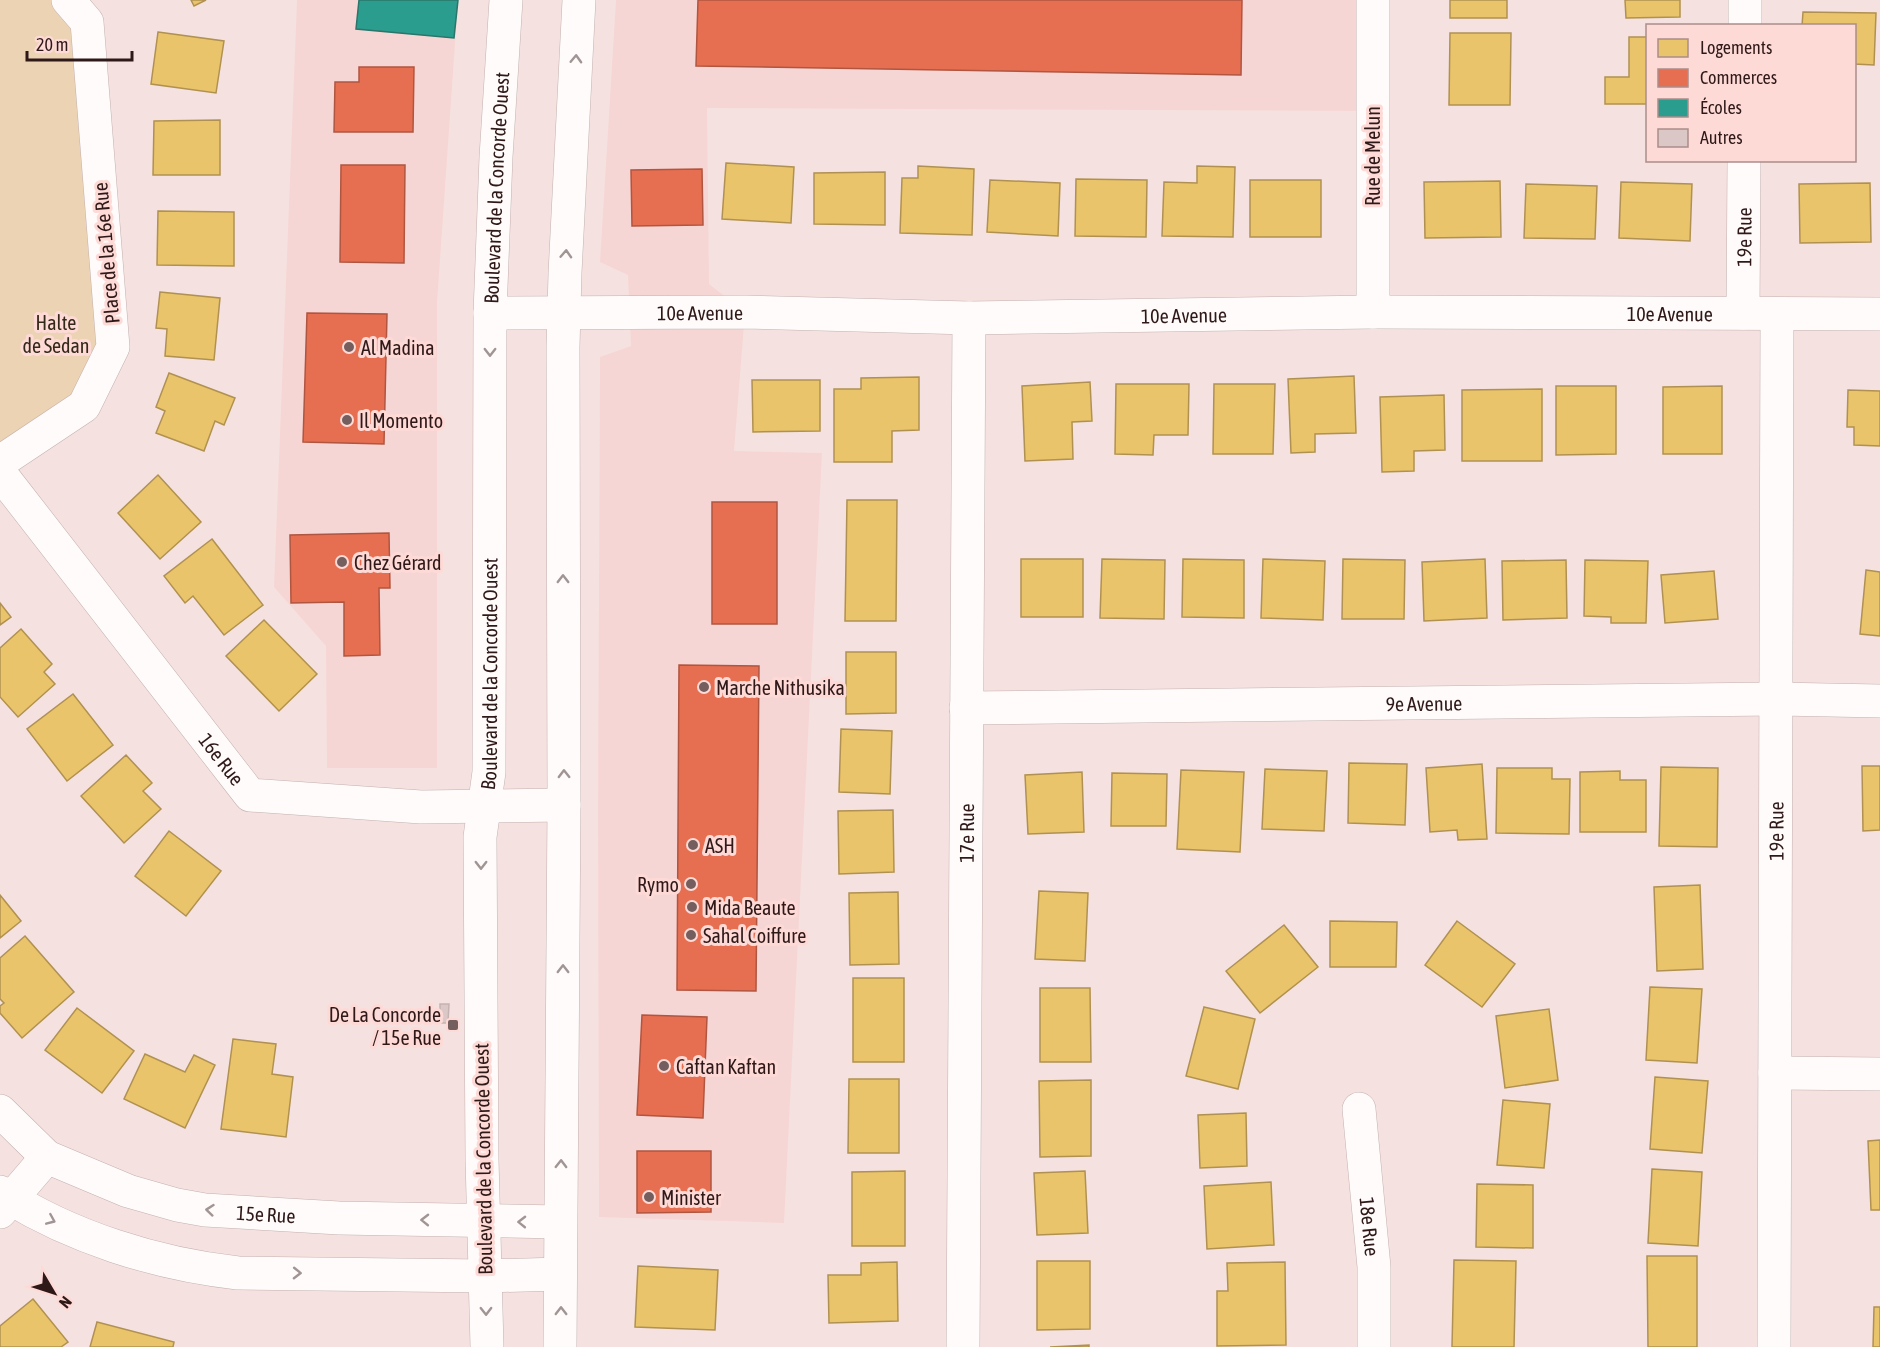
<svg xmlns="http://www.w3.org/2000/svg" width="1880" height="1347" font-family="'Asap Condensed',sans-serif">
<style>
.built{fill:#f6d6d4}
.green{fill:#ebd3b4}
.homes{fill:#e9c46a;stroke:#b19151;stroke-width:1.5}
.shops{fill:#e76f51;stroke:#b05540;stroke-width:1.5}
.schools{fill:#2a9d8f;stroke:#2b756b;stroke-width:1.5}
.building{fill:#dbc8c6;stroke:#c5b2b1;stroke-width:1.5}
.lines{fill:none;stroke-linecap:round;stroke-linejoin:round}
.minor-casing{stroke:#c3b0af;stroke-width:34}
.tertiary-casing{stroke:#c3b0af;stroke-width:34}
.minor{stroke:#fefbfa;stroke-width:33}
.tertiary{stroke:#fefbfa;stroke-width:33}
.oneway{stroke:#a09594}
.poi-dot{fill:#745f5e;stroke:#fedad7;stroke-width:2}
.labels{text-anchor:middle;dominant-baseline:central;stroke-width:6;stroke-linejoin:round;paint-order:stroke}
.street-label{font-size:20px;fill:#2e1918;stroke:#fedad7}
.park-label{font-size:20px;fill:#322918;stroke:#fedad7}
.poi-label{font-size:20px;fill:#2e1918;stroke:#fedad7;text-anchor:start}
</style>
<rect width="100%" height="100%" fill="#f5e2e0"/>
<g class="built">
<path d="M 297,0 L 458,0 L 437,303 L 437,768 L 327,768 L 326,646 L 274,587 Z"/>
<path d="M 616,0 L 1373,0 L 1372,111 L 707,108 L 709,284 L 745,312 L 734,451 L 822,453 L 784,1223 L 599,1217 L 598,815 L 600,357 L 631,346 L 628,275 L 600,262 Z"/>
</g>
<path class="green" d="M 0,0 L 68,0 L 113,347 L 84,406 L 0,462 Z"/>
<g class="homes">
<path d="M 191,0 L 206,0 L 194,6 Z"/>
<rect x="1450" y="0" width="57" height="18"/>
<path d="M 1625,0 L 1680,0 L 1680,17 L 1626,18 Z"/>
<path d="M 1803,12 L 1876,13 L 1874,65 L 1854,64 L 1854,26 L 1802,26 Z"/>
<path d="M 158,32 L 224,41 L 216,93 L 151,84 Z"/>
<path d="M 1450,33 L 1511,33 L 1510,105 L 1449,105 Z"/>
<path d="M 1629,37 L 1648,37 L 1648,104 L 1605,104 L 1605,77 L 1629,77 Z"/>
<path d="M 220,120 L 220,175 L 153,175 L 154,121 Z"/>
<path d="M 726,163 L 794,167 L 791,223 L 722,219 Z"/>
<path d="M 918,166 L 974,169 L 972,235 L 900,233 L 902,178 L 918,178 Z"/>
<path d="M 1197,166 L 1235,167 L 1233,237 L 1162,236 L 1164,182 L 1197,183 Z"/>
<path d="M 885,172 L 885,225 L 814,224 L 814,173 Z"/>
<path d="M 1076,179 L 1147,180 L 1146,237 L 1075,236 Z"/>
<path d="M 990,180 L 1060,183 L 1058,236 L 987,232 Z"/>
<rect x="1250" y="180" width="71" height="57"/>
<path d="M 1500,181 L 1501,237 L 1425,238 L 1424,182 Z"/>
<path d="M 1621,182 L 1692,184 L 1690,241 L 1619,238 Z"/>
<path d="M 1870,183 L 1871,242 L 1800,243 L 1799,184 Z"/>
<path d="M 1526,184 L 1597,186 L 1595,239 L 1524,238 Z"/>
<path d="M 158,211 L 234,212 L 234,266 L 157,265 Z"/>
<path d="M 160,292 L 220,298 L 214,360 L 165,356 L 167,329 L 156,328 Z"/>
<path d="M 169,373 L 235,398 L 224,425 L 215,421 L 204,451 L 156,433 L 165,411 L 156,407 Z"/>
<path d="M 1354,376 L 1356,433 L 1315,434 L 1315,452 L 1291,453 L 1288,379 Z"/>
<path d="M 919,377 L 919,430 L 892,431 L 892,462 L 834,462 L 834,389 L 861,389 L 861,378 Z"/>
<path d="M 752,380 L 820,380 L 820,431 L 753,432 Z"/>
<path d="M 1090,382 L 1092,421 L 1072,422 L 1073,459 L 1025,461 L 1022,386 Z"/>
<path d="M 1116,384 L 1189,384 L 1188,435 L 1154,435 L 1153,455 L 1115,454 Z"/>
<path d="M 1214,384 L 1275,384 L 1273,454 L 1213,454 Z"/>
<path d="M 1556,386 L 1616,386 L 1616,454 L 1556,455 Z"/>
<path d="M 1722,386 L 1722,454 L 1663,454 L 1663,387 Z"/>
<path d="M 1542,389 L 1542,461 L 1462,461 L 1462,390 Z"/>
<path d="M 1848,390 L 1880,391 L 1880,446 L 1854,445 L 1854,427 L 1847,427 Z"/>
<path d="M 1444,395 L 1445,450 L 1414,451 L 1414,471 L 1382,472 L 1380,397 Z"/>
<path d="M 158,475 L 201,522 L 160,559 L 118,513 Z"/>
<path d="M 847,500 L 897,500 L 896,621 L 845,621 Z"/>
<path d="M 212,539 L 263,605 L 224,635 L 193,596 L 185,603 L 164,576 Z"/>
<rect x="1021" y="559" width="62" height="58"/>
<path d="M 1102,559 L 1165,560 L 1164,619 L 1100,618 Z"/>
<path d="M 1183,559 L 1244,560 L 1244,618 L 1182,617 Z"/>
<path d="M 1263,559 L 1325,561 L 1323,620 L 1261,618 Z"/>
<path d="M 1343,559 L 1405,560 L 1404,619 L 1342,619 Z"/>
<path d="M 1485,559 L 1487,618 L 1424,621 L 1422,562 Z"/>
<path d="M 1566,560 L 1567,618 L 1503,620 L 1502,561 Z"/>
<path d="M 1585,560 L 1648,561 L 1646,623 L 1611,623 L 1611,617 L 1584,616 Z"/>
<path d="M 1866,570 L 1880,572 L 1880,636 L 1860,634 Z"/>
<path d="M 1714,571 L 1718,619 L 1665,623 L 1661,575 Z"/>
<path d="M 0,603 L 11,617 L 0,625 Z"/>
<path d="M 264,620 L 317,674 L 279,711 L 226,656 Z"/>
<path d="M 21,629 L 52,664 L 44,672 L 55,684 L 18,717 L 0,697 L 0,648 Z"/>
<path d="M 846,652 L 896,652 L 896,713 L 846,714 Z"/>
<path d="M 73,694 L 113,745 L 67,781 L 27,729 Z"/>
<path d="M 841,729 L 892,731 L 890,794 L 839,792 Z"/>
<path d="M 126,755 L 152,783 L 143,791 L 161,809 L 124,843 L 81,796 Z"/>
<path d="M 1349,763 L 1407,764 L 1405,825 L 1348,823 Z"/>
<path d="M 1482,764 L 1487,839 L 1458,840 L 1457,830 L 1430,832 L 1426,768 Z"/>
<path d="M 1862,766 L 1880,766 L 1880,830 L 1863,831 Z"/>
<path d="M 1661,767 L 1718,768 L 1717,847 L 1659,846 Z"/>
<path d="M 1497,768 L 1552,768 L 1552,779 L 1570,779 L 1569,834 L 1496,833 Z"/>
<path d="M 1265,769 L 1327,771 L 1324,831 L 1262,829 Z"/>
<path d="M 1181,770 L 1244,772 L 1240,852 L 1177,849 Z"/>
<path d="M 1620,771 L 1620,780 L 1646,780 L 1646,832 L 1580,832 L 1580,772 Z"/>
<path d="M 1082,772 L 1084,832 L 1028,834 L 1025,775 Z"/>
<path d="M 1112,773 L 1167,774 L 1166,826 L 1111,826 Z"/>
<path d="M 893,810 L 894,872 L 839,874 L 838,811 Z"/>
<path d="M 169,831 L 221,871 L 186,916 L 135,876 Z"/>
<path d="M 1700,885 L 1703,969 L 1657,971 L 1654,887 Z"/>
<path d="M 1039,891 L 1088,893 L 1085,961 L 1035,959 Z"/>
<path d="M 898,892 L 899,964 L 850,965 L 849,893 Z"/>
<path d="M 0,895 L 21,921 L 0,938 Z"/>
<path d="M 1330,921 L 1397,922 L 1396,967 L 1330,967 Z"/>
<path d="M 1457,921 L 1515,964 L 1482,1007 L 1425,965 Z"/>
<path d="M 1284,925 L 1318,967 L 1260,1013 L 1226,971 Z"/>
<path d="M 25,936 L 74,992 L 22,1038 L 0,1013 L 0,1006 L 4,1003 L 0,999 L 0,958 Z"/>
<rect x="853" y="978" width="51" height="84"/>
<path d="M 1650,987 L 1702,989 L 1697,1063 L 1646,1060 Z"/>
<path d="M 1040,988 L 1090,988 L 1091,1062 L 1040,1062 Z"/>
<path d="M 1204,1007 L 1255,1019 L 1238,1089 L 1186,1076 Z"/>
<path d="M 77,1008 L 134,1051 L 102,1093 L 45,1050 Z"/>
<path d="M 1549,1009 L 1558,1080 L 1505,1088 L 1496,1016 Z"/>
<path d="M 233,1039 L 276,1044 L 272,1074 L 293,1077 L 286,1137 L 221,1129 Z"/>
<path d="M 145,1054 L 185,1072 L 194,1055 L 215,1065 L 185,1128 L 124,1099 Z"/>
<path d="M 1655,1077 L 1708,1081 L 1702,1153 L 1650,1149 Z"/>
<path d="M 849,1079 L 899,1079 L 899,1153 L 848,1153 Z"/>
<path d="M 1091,1080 L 1091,1156 L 1040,1157 L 1039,1081 Z"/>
<path d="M 1503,1100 L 1550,1104 L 1544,1168 L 1497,1165 Z"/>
<path d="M 1246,1113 L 1247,1166 L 1200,1168 L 1198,1115 Z"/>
<path d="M 1880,1140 L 1880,1210 L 1871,1210 L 1868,1141 Z"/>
<path d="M 1652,1169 L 1702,1172 L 1698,1246 L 1648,1243 Z"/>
<path d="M 905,1171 L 905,1246 L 852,1246 L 852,1172 Z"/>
<path d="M 1085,1171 L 1088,1233 L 1037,1235 L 1034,1173 Z"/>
<path d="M 1271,1182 L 1274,1245 L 1207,1249 L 1204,1186 Z"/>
<path d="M 1477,1184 L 1533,1185 L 1533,1248 L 1476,1247 Z"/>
<path d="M 1647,1256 L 1697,1256 L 1697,1347 L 1648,1347 Z"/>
<path d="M 1454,1260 L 1516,1261 L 1514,1347 L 1452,1347 Z"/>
<path d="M 1037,1261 L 1090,1261 L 1090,1329 L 1037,1330 Z"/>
<path d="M 897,1262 L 898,1321 L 829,1323 L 828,1275 L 861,1275 L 861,1263 Z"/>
<path d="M 1285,1262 L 1286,1345 L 1217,1346 L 1217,1291 L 1228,1291 L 1227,1263 Z"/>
<path d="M 638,1266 L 718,1270 L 715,1330 L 635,1327 Z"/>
<path d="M 33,1299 L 68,1342 L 61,1347 L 0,1347 L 0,1326 Z"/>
<path d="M 1874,1307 L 1880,1307 L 1880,1347 L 1873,1347 Z"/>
<path d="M 97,1322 L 174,1342 L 173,1347 L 90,1347 Z"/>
<path d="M 1089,1345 L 1089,1347 L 1050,1347 Z"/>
</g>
<g class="shops">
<path d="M 698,0 L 1242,0 L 1241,75 L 696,66 Z"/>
<path d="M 359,67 L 414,67 L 413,132 L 334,132 L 335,82 L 359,82 Z"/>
<path d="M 341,165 L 405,165 L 404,263 L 340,262 Z"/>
<path d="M 702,169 L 703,225 L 632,226 L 631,170 Z"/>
<path d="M 307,313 L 387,314 L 384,444 L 303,442 Z"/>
<rect x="712" y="502" width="65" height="122"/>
<path d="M 389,533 L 390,588 L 379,588 L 380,655 L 344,656 L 344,602 L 291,603 L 290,535 Z"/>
<path d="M 679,665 L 759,666 L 756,991 L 677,990 Z"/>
<path d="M 642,1015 L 707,1017 L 703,1118 L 637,1115 Z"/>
<path d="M 637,1151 L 711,1151 L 711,1212 L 637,1213 Z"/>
</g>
<path class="schools" d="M 359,0 L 458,0 L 454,38 L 356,29 Z"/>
<path class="building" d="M 440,1004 L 449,1004 L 448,1023 L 440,1023 Z"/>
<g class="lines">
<g class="minor-casing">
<g id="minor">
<path d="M 1745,26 L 1745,0"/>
<path d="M 1373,312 L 1373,0"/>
<path id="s1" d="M 490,313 L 745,312 L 969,318 L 1373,312 L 1880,314"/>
<path id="s2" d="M 1743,313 L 1744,160"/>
<path d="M 0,462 L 84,406 L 113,347 L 87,22 L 68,0"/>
<path id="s3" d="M 0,473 L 250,795 L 421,807 L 564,805"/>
<path id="s4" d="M 966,708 L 1776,699 L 1880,701"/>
<path d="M 1775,1073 L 1880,1074"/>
<path id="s5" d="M 1359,1109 L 1374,1267 L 1374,1347"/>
<path id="s6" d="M 0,1111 L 47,1157 L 128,1191 L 177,1205 L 205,1210 L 339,1218 L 560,1222"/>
<path d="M 0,1192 C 70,1237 156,1264 238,1273 L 485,1276 L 560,1274"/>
<path d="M 0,1212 L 47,1157"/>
<path id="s7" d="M 963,1347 L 969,318"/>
<path id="s8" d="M 1774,1347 L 1777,314"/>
</g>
</g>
<g class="tertiary-casing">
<g id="tertiary">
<path id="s9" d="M 487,1347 L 482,1159 L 480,837 L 489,772 L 490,313 L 496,157 L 506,0"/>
<path d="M 560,1347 L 564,805 L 563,347 L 565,273 L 579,0"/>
</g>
</g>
<use href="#minor" class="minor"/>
<use href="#tertiary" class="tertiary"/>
</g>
<defs><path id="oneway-chevron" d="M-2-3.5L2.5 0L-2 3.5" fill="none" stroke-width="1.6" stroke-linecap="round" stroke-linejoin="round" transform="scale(1.5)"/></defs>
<g class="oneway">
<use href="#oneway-chevron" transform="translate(576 59) rotate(-88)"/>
<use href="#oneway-chevron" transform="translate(566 254) rotate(-87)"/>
<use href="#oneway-chevron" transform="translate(490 352) rotate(90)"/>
<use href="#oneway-chevron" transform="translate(563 579) rotate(-90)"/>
<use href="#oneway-chevron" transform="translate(564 774) rotate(-91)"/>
<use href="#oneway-chevron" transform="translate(481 865) rotate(90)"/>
<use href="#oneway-chevron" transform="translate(563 969) rotate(-90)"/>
<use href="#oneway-chevron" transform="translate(561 1164) rotate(-89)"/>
<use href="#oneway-chevron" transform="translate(210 1210) rotate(-174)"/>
<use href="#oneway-chevron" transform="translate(51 1220) rotate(23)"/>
<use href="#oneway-chevron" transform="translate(425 1220) rotate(-179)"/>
<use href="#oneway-chevron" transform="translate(522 1222) rotate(-179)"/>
<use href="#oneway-chevron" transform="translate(297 1273) rotate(1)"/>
<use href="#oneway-chevron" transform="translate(486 1311) rotate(89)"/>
<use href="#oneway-chevron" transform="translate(561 1311) rotate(-90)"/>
</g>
<g class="poi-dot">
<circle cx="349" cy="347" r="6"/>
<circle cx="347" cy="420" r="6"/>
<circle cx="342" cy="562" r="6"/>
<circle cx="704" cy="687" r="6"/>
<circle cx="693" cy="845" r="6"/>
<circle cx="691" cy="884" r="6"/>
<circle cx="692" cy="907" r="6"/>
<circle cx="691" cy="935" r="6"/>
<rect x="447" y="1019" width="12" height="12" rx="3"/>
<circle cx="664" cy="1066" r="6"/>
<circle cx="649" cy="1197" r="6"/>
</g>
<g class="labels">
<g class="street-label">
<text transform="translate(1372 156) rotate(-90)">Rue de Melun</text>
<text stroke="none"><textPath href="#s9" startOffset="1160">Boulevard de la Concorde Ouest</textPath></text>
<text stroke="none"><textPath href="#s2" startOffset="76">19e Rue</textPath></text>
<text transform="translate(106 253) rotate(-95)">Place de la 16e Rue</text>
<text stroke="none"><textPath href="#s1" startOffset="210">10e Avenue</textPath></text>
<text stroke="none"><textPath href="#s1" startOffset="1180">10e Avenue</textPath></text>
<text stroke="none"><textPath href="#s1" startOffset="694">10e Avenue</textPath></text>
<text stroke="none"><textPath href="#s9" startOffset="674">Boulevard de la Concorde Ouest</textPath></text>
<text stroke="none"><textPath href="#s4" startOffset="458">9e Avenue</textPath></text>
<text stroke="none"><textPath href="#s3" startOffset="362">16e Rue</textPath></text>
<text stroke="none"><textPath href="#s8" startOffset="516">19e Rue</textPath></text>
<text stroke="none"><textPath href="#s7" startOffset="514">17e Rue</textPath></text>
<text transform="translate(483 1159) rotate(-91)">Boulevard de la Concorde Ouest</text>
<text stroke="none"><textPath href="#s6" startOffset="294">15e Rue</textPath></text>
<text stroke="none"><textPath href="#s5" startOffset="118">18e Rue</textPath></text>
</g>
<g class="park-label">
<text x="56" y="322">Halte<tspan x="56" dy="23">de Sedan</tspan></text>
</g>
<g class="poi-label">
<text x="361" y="347">Al Madina</text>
<text x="359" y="420">Il Momento</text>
<text x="354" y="562">Chez Gérard</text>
<text x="716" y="687">Marche Nithusika</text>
<text x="705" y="845">ASH</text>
<text x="679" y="884" text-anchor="end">Rymo</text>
<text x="704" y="907">Mida Beaute</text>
<text x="703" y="935">Sahal Coiffure</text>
<text x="441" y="1014" text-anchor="end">De La Concorde<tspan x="441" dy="23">/ 15e Rue</tspan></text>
<text x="676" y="1066">Caftan Kaftan</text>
<text x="661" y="1197">Minister</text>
</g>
</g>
<rect x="1646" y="24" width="210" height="138" fill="#fedad7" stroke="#ab8d8b" stroke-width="1.5"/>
<rect x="1658" y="39" width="30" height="18" fill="#e9c46a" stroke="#ab8d8b" stroke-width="1.5"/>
<text x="1700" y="54" font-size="18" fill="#2e1918">Logements</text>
<rect x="1658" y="69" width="30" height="18" fill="#e76f51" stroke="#ab8d8b" stroke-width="1.5"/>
<text x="1700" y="84" font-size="18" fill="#2e1918">Commerces</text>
<rect x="1658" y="99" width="30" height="18" fill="#2a9d8f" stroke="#ab8d8b" stroke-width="1.5"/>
<text x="1700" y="114" font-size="18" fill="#2e1918">Écoles</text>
<rect x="1658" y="129" width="30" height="18" fill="#dbc8c6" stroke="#ab8d8b" stroke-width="1.5"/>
<text x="1700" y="144" font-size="18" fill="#2e1918">Autres</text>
<g transform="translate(54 1293) rotate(129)" stroke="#fedad7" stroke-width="4.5" paint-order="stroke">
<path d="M0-4.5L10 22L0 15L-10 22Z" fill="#2e1918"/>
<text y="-9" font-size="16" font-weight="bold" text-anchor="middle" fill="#2e1918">N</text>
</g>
<path d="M27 51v9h105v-9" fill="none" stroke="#2e1918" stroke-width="3"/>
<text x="36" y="51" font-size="18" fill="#2e1918" stroke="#fedad7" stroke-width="4.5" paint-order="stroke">20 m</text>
</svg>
